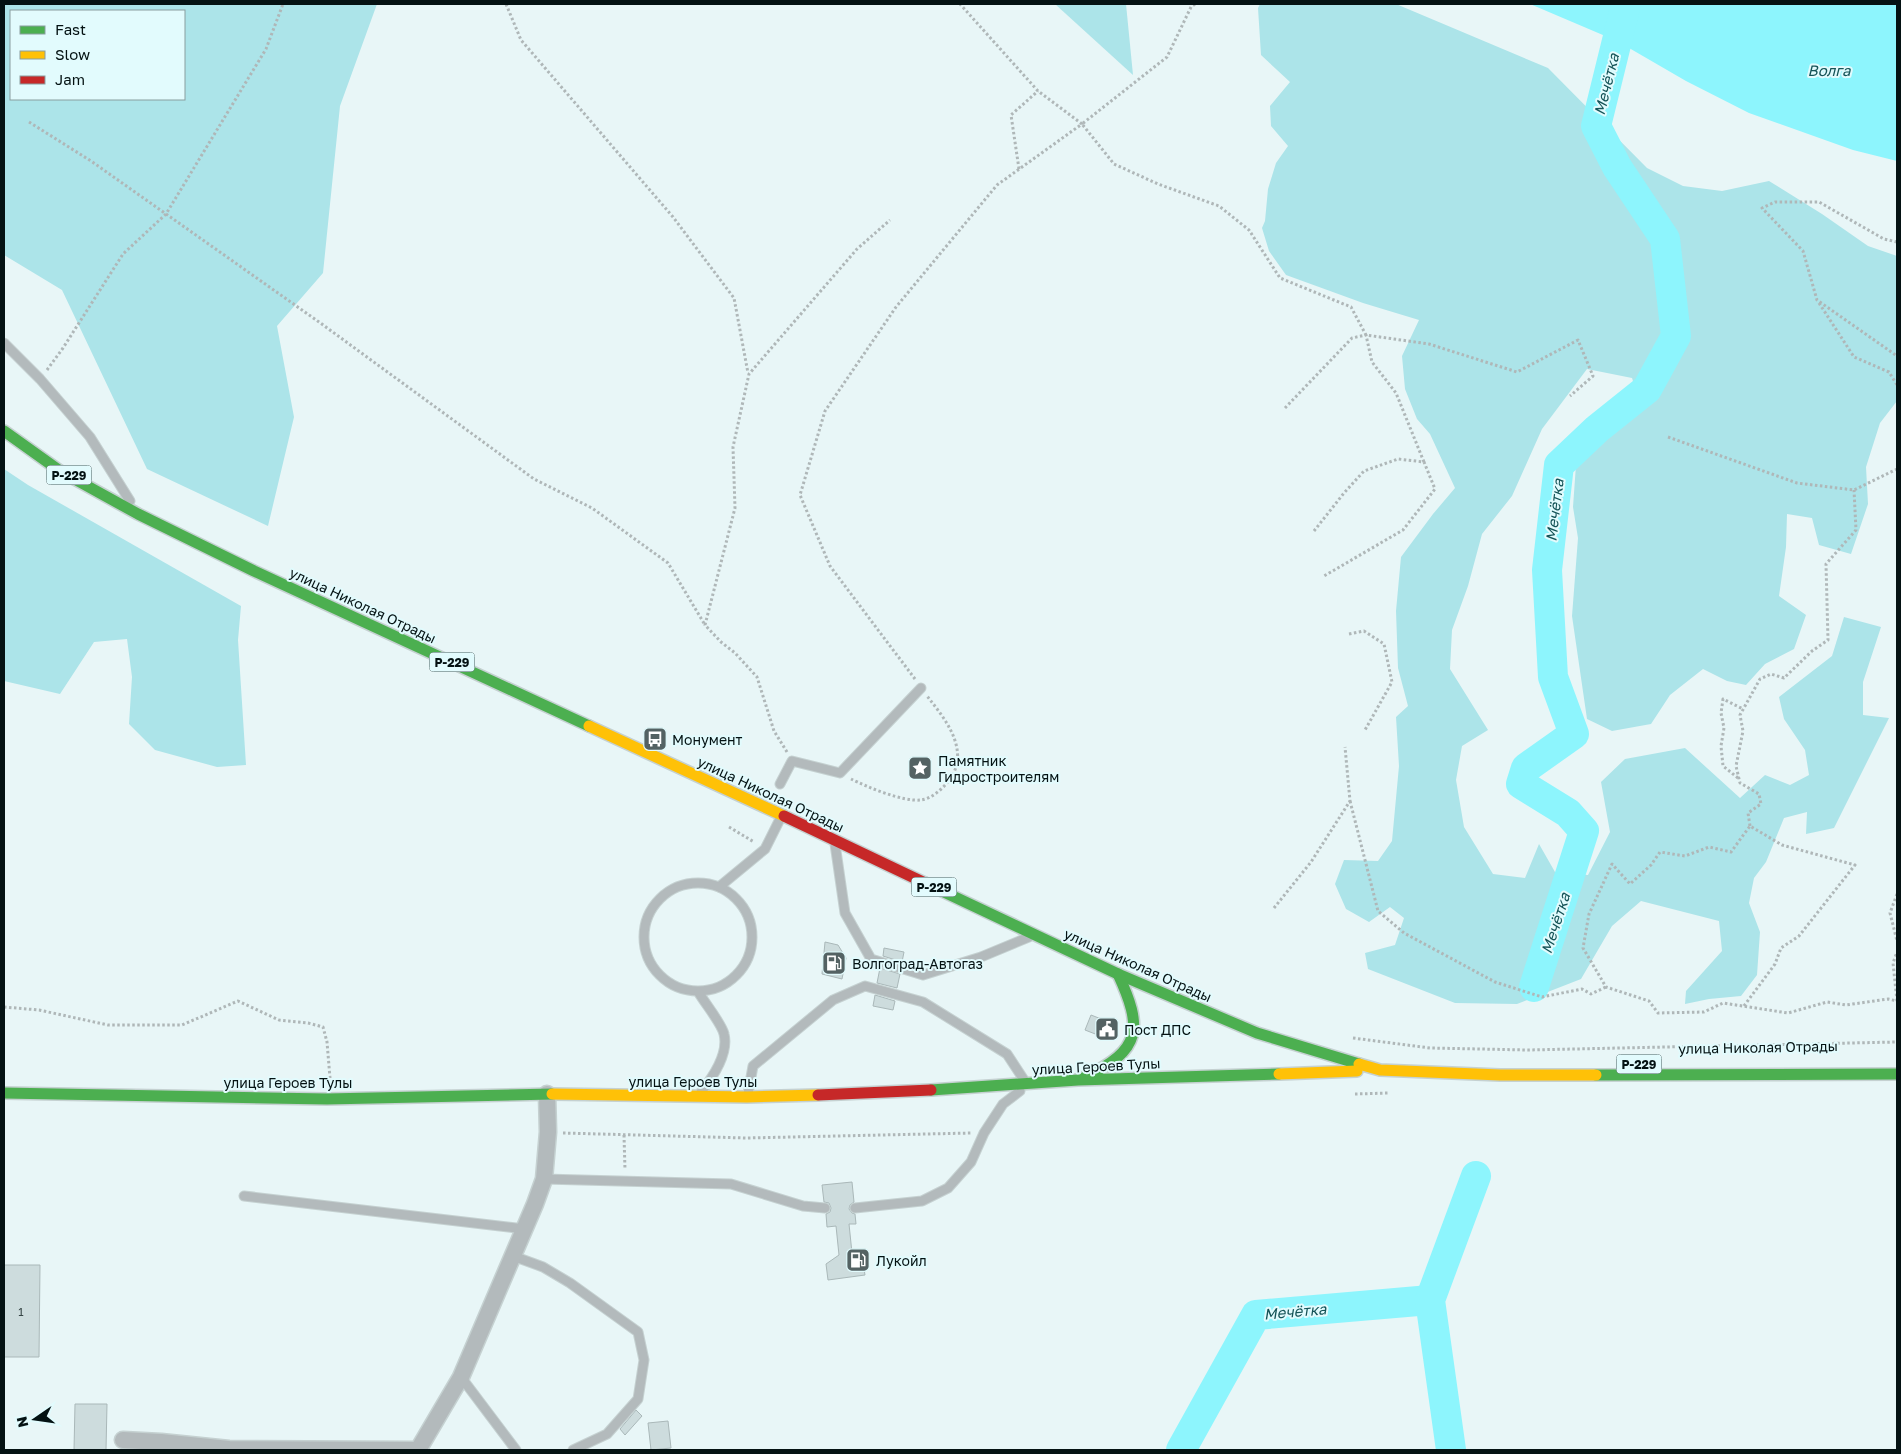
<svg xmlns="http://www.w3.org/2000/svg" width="1901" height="1454" font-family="'Golos Text',sans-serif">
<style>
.green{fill:#ace4e9;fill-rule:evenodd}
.water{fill:#8df5fd}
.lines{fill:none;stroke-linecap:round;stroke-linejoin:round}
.river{stroke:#8df5fd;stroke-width:30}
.building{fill:#cddcdd;stroke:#aab8b9}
.lane-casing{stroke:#c5d1d1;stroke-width:11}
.street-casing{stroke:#c5d1d1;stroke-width:19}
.fast-casing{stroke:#c5d1d1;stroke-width:14}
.slow-casing{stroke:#c5d1d1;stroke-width:14}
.jam-casing{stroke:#c5d1d1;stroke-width:14}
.path{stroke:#afb7b8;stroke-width:3;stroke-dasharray:2.5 2.5;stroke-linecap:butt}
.lane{stroke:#b3babc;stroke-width:9}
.street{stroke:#b3babc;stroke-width:16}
.fast{stroke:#4caf50;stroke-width:11}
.slow{stroke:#ffc107;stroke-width:11}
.jam{stroke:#c62828;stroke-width:11}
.labels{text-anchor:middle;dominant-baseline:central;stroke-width:4;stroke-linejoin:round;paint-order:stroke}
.number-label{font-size:11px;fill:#374646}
.shield{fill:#e2fbfd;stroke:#475859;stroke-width:1}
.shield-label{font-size:12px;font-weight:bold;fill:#041213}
.street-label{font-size:14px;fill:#041213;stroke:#e2fbfd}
.poi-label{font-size:14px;fill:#041213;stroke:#e2fbfd;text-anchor:start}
.water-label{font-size:15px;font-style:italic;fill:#145357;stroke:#e2fbfd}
</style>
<rect width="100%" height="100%" fill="#e8f6f7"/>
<g class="green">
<path d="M 4,4 L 377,4 L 340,106 L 323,273 L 277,326 L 294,417 L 268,526 L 147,469 L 62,290 L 4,255 ZM 11,11 L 184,11 L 184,99 L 11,99 Z"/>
<path d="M 1055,4 L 1126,4 L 1133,75 Z"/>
<path d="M 1260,4 L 1396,4 L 1548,68 L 1647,168 L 1683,186 L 1722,191 L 1769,181 L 1822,214 L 1868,246 L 1897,256 L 1897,401 L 1880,423 L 1866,467 L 1868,504 L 1851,554 L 1819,545 L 1812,518 L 1787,514 L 1786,547 L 1779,596 L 1806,615 L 1794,649 L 1765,664 L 1746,685 L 1727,681 L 1703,669 L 1670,695 L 1651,724 L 1612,731 L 1587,719 L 1572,616 L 1578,538 L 1573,507 L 1576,465 L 1605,435 L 1642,409 L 1632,378 L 1587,369 L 1542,429 L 1512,496 L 1482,534 L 1468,586 L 1452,630 L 1450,669 L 1488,730 L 1462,746 L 1456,780 L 1464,827 L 1493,874 L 1525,878 L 1539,844 L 1555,872 L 1588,875 L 1610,832 L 1601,782 L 1625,759 L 1685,748 L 1740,798 L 1765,775 L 1790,785 L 1809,775 L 1805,750 L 1784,719 L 1779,697 L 1832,656 L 1844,617 L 1881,627 L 1863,682 L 1863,715 L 1889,718 L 1834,828 L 1806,834 L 1807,812 L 1784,818 L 1766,862 L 1754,878 L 1749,903 L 1760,932 L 1757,975 L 1741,996 L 1709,999 L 1685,1004 L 1686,991 L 1722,951 L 1719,921 L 1641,901 L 1612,926 L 1581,979 L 1517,1004 L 1455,1003 L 1368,969 L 1365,953 L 1395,945 L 1404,918 L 1390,907 L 1369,922 L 1346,909 L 1335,884 L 1344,860 L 1378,861 L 1392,841 L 1399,766 L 1396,717 L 1408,706 L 1398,668 L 1396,611 L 1401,557 L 1433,514 L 1455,488 L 1430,434 L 1417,419 L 1405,389 L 1402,356 L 1419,320 L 1363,303 L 1286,275 L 1269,251 L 1262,228 L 1265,221 L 1268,189 L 1276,163 L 1288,146 L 1271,126 L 1270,106 L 1290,82 L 1261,55 L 1258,8 Z"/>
<path d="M 4,469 L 28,485 L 241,606 L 238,640 L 246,765 L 217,767 L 155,750 L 129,724 L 132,677 L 127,639 L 94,642 L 60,694 L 4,681 Z"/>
</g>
<path class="water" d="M 1530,4 L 1897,4 L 1897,161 L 1853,150 L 1749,113 L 1686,81 L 1617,41 Z"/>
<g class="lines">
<g class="river">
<path d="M 1534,987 L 1584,831 L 1568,813 L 1521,784 L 1526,768 L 1574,734 L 1553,677 L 1547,570 L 1559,465 L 1597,429 L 1647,389 L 1676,336 L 1665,239 L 1617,167 L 1596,126 L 1626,4"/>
<path d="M 1181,1450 L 1256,1315 L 1430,1300"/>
<path d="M 1451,1450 L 1430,1300 L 1476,1176"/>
</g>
</g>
<g class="building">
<path d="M 825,942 L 838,945 L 846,958 L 842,979 L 822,974 Z"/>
<path d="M 884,948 L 904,952 L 902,962 L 883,956 Z"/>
<path d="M 880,968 L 900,974 L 897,988 L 877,983 Z"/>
<path d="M 875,995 L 895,1001 L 893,1010 L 873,1006 Z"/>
<path d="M 1091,1015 L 1109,1022 L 1103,1037 L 1085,1030 Z"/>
<path d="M 852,1182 L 854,1202 L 850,1205 L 849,1209 L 852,1213 L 855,1214 L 856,1224 L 849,1224 L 852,1253 L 862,1257 L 865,1275 L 828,1280 L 826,1264 L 839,1255 L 836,1226 L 827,1227 L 826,1214 L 830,1212 L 831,1208 L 829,1203 L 824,1202 L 822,1185 Z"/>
<path d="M 4,1265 L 40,1265 L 39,1357 L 4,1357 Z"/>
<path d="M 75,1404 L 107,1404 L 106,1450 L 74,1450 Z"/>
<path d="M 636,1410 L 642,1416 L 625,1435 L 620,1429 Z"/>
<path d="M 668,1421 L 671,1448 L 651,1450 L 648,1423 Z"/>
</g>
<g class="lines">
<g class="lane-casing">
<g id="lane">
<path d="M 4,343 L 40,379 L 90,437 L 130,501"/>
<path d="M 780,784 L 792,761 L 840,773 L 921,688"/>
<path d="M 835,844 L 845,913 L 871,959 L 923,975 L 981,957 L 1029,937"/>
<circle cx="698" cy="937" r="54"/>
<path d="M 719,887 L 765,849 L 781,817"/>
<path d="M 699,993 C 704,1002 722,1024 724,1034 C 729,1054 713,1077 701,1092"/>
<path d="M 748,1094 L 753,1066 L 833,1000 L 865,986 L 923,1002 L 1007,1054 L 1024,1080"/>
<path d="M 544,1179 L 731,1184 L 803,1206 L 825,1208"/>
<path d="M 244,1196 L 525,1229"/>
<path d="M 855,1208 L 922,1201 L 948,1188 L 971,1162 L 984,1133 L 1003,1104 L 1020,1091"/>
<path d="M 513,1256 L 543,1267 L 570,1283 L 638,1332 L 644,1360 L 638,1399 L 607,1434 L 573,1450"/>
<path d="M 461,1377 L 516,1450"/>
</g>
</g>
<g class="street-casing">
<path id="street" d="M 123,1440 L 161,1442 L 229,1449 L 418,1450 L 461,1377 L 535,1204 L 544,1179 L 548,1132 L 547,1094"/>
</g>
<g class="fast-casing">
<g id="fast">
<path d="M 4,431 L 60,471 L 138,514 L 254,571 L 589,726"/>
<path d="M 925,883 L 1118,974 L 1257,1033 L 1359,1064"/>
<path d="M 1596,1075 L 1897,1074"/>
<path d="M 1085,1077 C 1142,1050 1143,1028 1118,974"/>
<path d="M 931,1090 L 1078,1080 L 1279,1074"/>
<path d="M 4,1093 L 327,1099 L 552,1094"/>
</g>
</g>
<g class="slow-casing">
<g id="slow">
<path d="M 589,726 L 784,816"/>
<path d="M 1359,1064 L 1380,1070 L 1500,1075 L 1596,1075"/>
<path d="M 1279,1074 L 1357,1071"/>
<path d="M 552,1094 L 747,1097 L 818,1095"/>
</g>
</g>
<g class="jam-casing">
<g id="jam">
<path d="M 784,816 L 925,883"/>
<path d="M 818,1095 L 931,1090"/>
</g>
</g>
<g class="path">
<path d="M 506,4 L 521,40 L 673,217 L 734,298 L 748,373"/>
<path d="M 1195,4 L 1191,7 L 1167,57 L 1082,124 L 1114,164 L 1158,184 L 1219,206 L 1249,230 L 1280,278 L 1351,307 L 1366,335 L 1429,344 L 1517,372 L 1578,340 L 1593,376 L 1570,396"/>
<path d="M 29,122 L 91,161 L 319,322 L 534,479 L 592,508 L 668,563 L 705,625"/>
<path d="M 1019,169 L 1011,115 L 1038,91"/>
<path d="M 1897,242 L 1884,239 L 1819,202 L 1775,202 L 1762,208 L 1803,251 L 1817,300 L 1897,356"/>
<path d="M 1819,303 L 1854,357 L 1889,372 L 1897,385"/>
<path d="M 47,370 L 63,348 L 123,254 L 166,214 L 266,49 L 283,4"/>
<path d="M 1285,408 L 1352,338 L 1366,335 L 1372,362 L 1396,393 L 1424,462"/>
<path d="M 1668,437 L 1797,483 L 1854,490 L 1897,469"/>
<path d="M 1314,531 L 1344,493 L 1364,471 L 1398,459 L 1424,462 L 1435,489 L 1403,530 L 1324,576"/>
<path d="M 1349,634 L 1364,631 L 1384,644 L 1392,682 L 1365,730"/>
<path d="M 915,679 L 830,566 L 800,495 L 825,411 L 896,307 L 997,185 L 1082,124 L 1038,91 L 960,4"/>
<path d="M 787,752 L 774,731 L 757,677 L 735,653 L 721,642 L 705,625 L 735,508 L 733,447 L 749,374 L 857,249 L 890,220"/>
<path d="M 1738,778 L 1723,766 L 1721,746 L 1724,728 L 1721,713 L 1723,699 L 1743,709"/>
<path d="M 851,779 C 867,787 903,802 921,800 C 930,799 940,791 946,784 C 973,754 947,721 927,696"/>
<path d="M 1350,801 L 1378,911 L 1404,933 L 1495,982 L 1542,997 L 1582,989 L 1591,994 L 1606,987"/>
<path d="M 1750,826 L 1748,813 L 1761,804 L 1759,794 L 1740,783 L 1736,766 L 1743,731 L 1740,715 L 1760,679 L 1771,674 L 1784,678 L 1812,651 L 1828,640 L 1826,564 L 1856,530 L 1854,490"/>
<path d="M 729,827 L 754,842"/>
<path d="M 1897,894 L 1890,913 L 1897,941"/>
<path d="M 1274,908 L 1311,862 L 1350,801 L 1345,747"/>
<path d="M 1897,1001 L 1893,963 L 1897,952"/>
<path d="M 1744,1006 L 1775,964 L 1781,948 L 1799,936 L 1855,865 L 1782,845 L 1750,826 L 1731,852 L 1709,847 L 1685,856 L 1660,852 L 1651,865 L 1630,884 L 1612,864 L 1589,914 L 1583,948 L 1606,987 L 1649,1001 L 1658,1013 L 1704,1012 L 1723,1003 L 1788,1013 L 1827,1002 L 1846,1005 L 1888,999 L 1897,1001"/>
<path d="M 4,1007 L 39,1010 L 108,1025 L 182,1025 L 238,1001 L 279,1020 L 308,1023 L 323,1027 L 327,1042 L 330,1078"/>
<path d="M 1353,1038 L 1430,1048 L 1528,1050 L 1897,1042"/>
<path d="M 1355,1094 L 1389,1093"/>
<path d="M 563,1133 L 746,1138 L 972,1133"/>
<path d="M 624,1135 L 625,1170"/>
</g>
<use href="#lane" class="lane"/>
<use href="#street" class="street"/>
<use href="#fast" class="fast"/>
<use href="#slow" class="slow"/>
<use href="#jam" class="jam"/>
</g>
<defs>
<g id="bus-square" transform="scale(1.25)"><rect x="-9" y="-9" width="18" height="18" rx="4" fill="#546263" stroke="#e2fbfd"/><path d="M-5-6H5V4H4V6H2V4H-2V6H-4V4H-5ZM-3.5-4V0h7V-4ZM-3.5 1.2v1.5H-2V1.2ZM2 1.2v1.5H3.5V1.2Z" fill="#fff"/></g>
<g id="sight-square" transform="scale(1.25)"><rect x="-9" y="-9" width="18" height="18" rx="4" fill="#546263" stroke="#e2fbfd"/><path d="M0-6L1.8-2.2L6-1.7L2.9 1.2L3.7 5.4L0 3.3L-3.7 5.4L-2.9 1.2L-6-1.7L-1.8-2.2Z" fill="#fff"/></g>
<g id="fuel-square" transform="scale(1.25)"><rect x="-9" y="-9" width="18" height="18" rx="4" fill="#546263" stroke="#e2fbfd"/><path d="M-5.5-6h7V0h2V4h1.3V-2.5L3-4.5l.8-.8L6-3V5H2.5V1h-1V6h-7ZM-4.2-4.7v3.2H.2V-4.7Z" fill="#fff"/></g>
<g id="civic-square" transform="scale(1.25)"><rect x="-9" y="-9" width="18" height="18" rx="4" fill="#546263" stroke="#e2fbfd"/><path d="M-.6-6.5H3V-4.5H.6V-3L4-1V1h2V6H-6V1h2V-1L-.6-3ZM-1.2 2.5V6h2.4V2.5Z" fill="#fff"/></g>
</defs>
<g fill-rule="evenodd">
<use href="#bus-square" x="655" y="739"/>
<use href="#sight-square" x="920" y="768"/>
<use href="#fuel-square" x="834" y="963"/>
<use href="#civic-square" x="1107" y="1029"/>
<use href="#fuel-square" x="858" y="1260"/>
</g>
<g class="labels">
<g class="number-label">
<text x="21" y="1311">1</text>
</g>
<g class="shield">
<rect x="46.5" y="465.5" width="45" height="19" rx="4"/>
<rect x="429.5" y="652.5" width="45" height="19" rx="4"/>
<rect x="911.5" y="877.5" width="45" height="19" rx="4"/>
<rect x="1616.5" y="1054.5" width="45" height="19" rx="4"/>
</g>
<g class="shield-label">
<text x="69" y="475">Р-229</text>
<text x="452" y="662">Р-229</text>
<text x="934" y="887">Р-229</text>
<text x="1639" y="1064">Р-229</text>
</g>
<g class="street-label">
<text transform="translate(363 605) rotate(25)">улица Николая Отрады</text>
<text transform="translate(771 794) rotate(25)">улица Николая Отрады</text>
<text transform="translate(1138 965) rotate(24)">улица Николая Отрады</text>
<text transform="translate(1758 1047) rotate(-1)">улица Николая Отрады</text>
<text transform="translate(1096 1066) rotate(-3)">улица Героев Тулы</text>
<text x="693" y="1081">улица Героев Тулы</text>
<text x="288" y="1082">улица Героев Тулы</text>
</g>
<g class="poi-label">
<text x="672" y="739">Монумент</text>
<text x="938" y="760">Памятник<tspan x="938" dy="16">Гидростроителям</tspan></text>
<text x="852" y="963">Волгоград-Автогаз</text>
<text x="1124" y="1029">Пост ДПС</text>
<text x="876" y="1260">Лукойл</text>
</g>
<g class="water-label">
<text x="1829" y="70">Волга</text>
<text transform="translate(1606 84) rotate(-76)">Мечётка</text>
<text transform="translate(1554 510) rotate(-83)">Мечётка</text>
<text transform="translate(1555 923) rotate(-72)">Мечётка</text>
<text transform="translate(1295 1311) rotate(-5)">Мечётка</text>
</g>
</g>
<rect width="1901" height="1454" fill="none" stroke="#041213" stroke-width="10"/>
<rect x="10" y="10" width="175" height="90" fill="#e2fbfd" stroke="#899e9f"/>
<rect x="20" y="26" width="25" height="8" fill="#4caf50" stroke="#899e9f"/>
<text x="55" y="35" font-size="15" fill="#041213">Fast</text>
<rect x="20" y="51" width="25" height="8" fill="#ffc107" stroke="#899e9f"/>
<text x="55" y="60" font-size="15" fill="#041213">Slow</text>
<rect x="20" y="76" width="25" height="8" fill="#c62828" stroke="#899e9f"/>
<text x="55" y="85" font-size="15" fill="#041213">Jam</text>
<g transform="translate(35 1419) rotate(257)" stroke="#e2fbfd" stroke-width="4" paint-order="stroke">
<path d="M0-4L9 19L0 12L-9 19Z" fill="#041213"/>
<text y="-8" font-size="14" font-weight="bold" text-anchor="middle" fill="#041213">N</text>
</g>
</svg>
